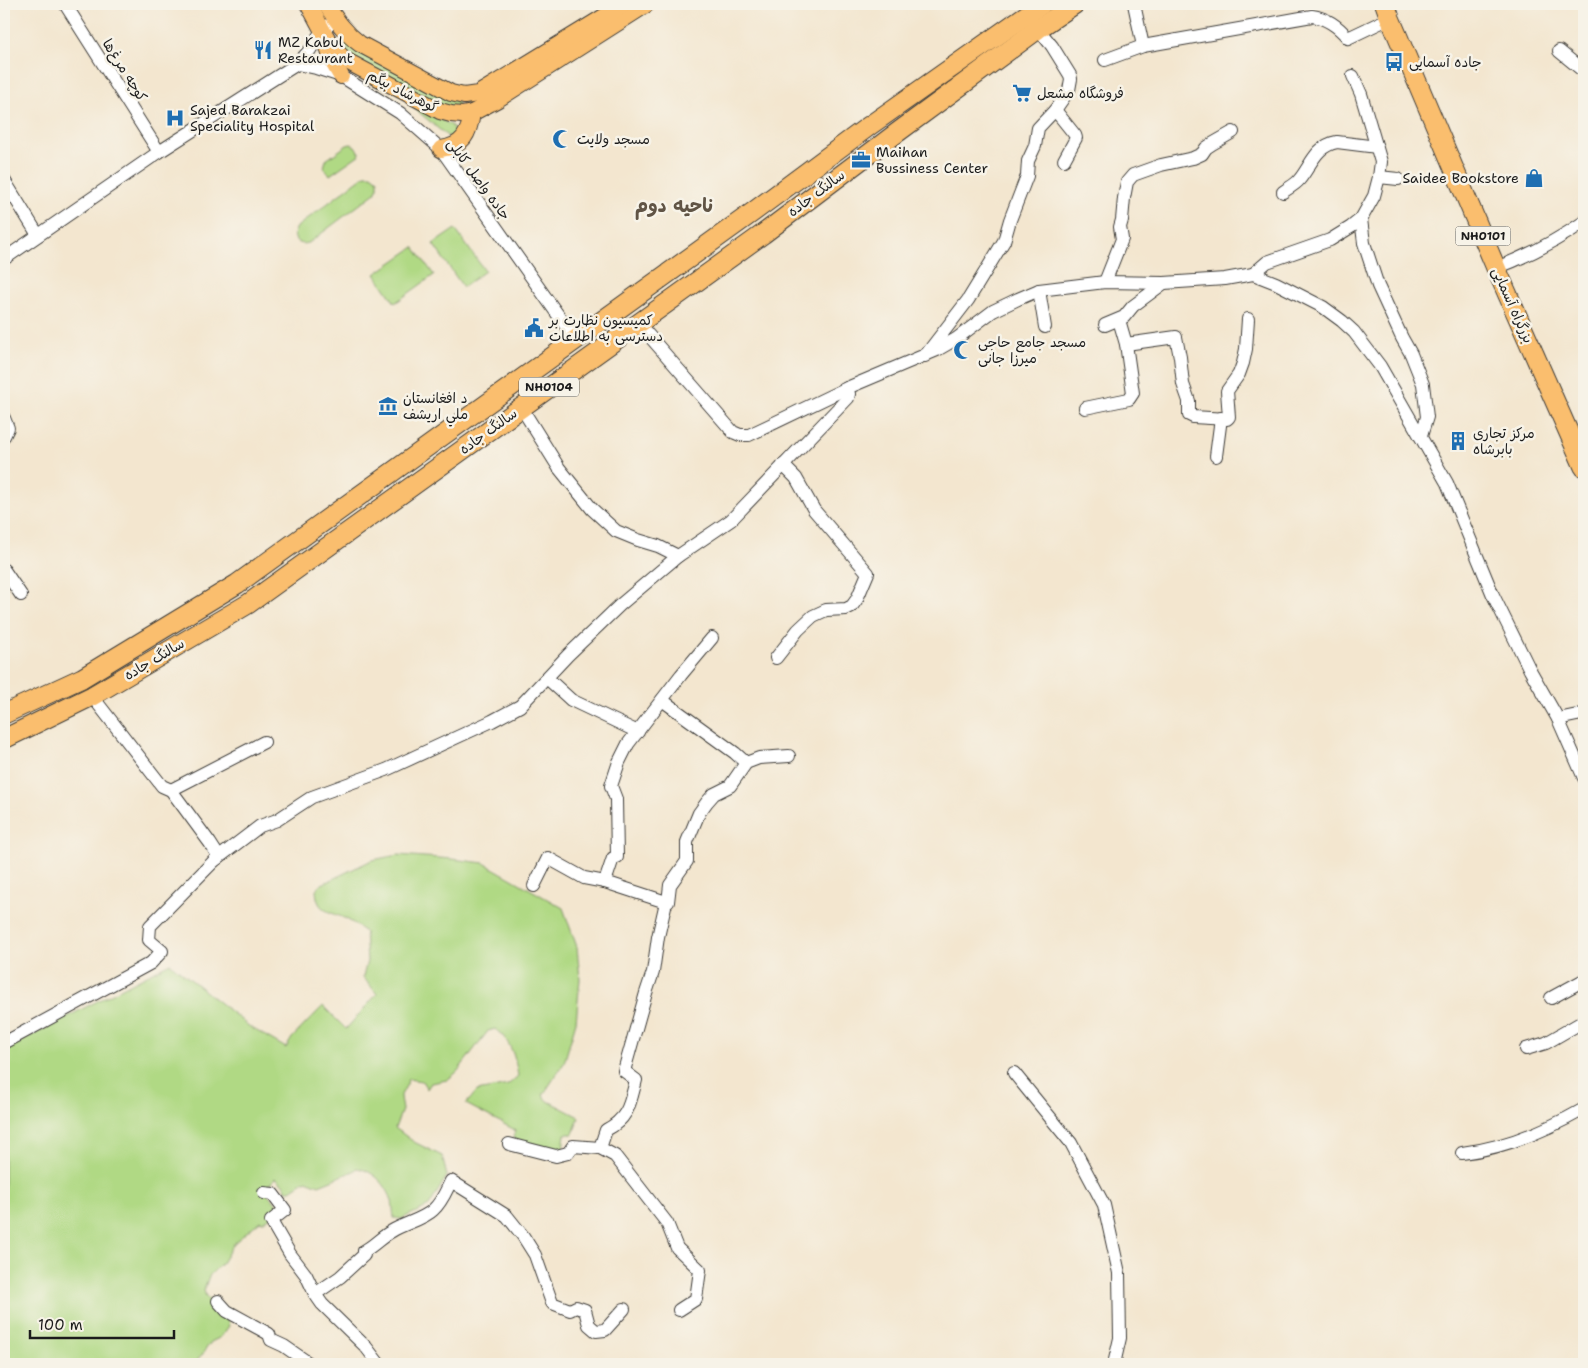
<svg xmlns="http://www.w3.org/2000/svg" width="1588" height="1368" font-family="'Shantell Sans','Playpen Sans Arabic',sans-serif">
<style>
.green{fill:#b0d984;stroke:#667a50}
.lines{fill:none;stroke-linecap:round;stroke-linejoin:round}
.minor-casing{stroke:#3c3a37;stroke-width:14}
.major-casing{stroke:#3c3a37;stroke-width:18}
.highway-casing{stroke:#3c3a37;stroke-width:21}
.minor{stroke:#fff;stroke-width:12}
.major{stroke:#fabe6e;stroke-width:16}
.highway{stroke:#fabe6e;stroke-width:19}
.labels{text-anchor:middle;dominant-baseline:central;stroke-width:5;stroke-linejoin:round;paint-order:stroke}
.shield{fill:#f7f3e8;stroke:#5e5c59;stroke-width:1}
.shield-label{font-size:12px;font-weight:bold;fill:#1c1c1c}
.poi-label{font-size:14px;fill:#1c1c1c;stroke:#f7f3e8;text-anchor:start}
.street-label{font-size:14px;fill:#1c1c1c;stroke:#f7f3e8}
.district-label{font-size:19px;font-weight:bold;fill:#605445;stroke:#f7f3e8}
</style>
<rect width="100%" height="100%" fill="#f7f3e8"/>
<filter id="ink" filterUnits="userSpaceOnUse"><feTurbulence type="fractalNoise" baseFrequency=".02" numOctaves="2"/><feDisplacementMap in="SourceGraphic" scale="10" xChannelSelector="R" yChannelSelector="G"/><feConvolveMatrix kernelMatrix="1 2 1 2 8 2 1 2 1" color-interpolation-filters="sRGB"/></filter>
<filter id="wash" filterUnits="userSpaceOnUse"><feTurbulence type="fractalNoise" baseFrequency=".0096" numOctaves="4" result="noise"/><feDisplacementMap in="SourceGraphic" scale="20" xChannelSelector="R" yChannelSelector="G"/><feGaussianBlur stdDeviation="1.12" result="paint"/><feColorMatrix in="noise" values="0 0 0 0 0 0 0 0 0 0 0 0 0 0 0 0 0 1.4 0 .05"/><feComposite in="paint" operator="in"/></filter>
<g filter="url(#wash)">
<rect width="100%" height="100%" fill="#f3e6cf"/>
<g class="green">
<path d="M 341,41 L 345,41 L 458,102 L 458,107 L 442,106 L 361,65 L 340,45 Z"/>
<path d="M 408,103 L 451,125 L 454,129 L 453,137 L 452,138 L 447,136 Z"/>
<path d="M 351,144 L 355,146 L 360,154 L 330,175 L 324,167 L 326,160 L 347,145 Z"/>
<path d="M 365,175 L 372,175 L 378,180 L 378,187 L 375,193 L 310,242 C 298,248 289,237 298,226 Z"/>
<path d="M 455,229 L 485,271 L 463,287 L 433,244 Z"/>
<path d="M 414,247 L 434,275 L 395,303 L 375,274 Z"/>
<path d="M 398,855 L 452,859 L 484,863 L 563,908 L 577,947 L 580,979 L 576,1022 L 564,1063 L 543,1095 L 548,1101 L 579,1117 L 573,1134 L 565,1134 L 563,1149 L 550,1150 L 513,1139 L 515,1130 L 466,1104 L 477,1091 L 508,1085 L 518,1076 C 515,1056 511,1041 495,1029 L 488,1031 L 457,1072 L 447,1080 L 431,1083 L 427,1089 L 422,1081 L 408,1079 L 407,1084 L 400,1097 L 402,1110 L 395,1128 L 414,1142 L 442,1156 L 447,1176 L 429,1206 L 401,1219 L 394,1218 C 393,1212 393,1206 392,1201 C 387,1185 374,1171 357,1168 L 354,1171 L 319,1185 L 306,1180 L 291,1190 L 286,1190 L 285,1186 L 276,1178 L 264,1189 L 280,1208 L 277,1214 L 262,1222 L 260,1221 L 234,1243 L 222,1263 L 209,1276 L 204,1290 L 206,1297 L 226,1315 L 229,1326 L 221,1337 L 211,1342 L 195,1364 L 4,1364 L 4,1050 L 170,963 L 250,1027 L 286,1048 L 292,1038 L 323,1006 L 346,1029 L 377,994 L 363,977 L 367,961 L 365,932 C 359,928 354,923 348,920 C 330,910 317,914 316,889 L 322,884 L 372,860 Z"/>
</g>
</g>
<g filter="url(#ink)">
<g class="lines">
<g class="minor-casing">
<g id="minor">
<path d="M 65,4 L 159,152"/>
<path d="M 1134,4 L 1143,46"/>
<path d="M 1559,51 L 1581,69 L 1584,70"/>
<path d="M 1105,60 L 1143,46 L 1312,16 C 1327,18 1338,26 1348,38 L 1390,18"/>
<path d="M 297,64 L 316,68 L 341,76 L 400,113 L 441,149 L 575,339"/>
<path d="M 1353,76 L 1361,94 L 1381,162 L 1379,177 L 1374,196 L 1361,219 L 1364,243 L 1378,286 L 1402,338 L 1411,354 L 1423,384 L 1427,417 L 1421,436"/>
<path d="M 1055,110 L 1075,135 L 1076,138 L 1064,160"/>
<path d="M 1379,177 L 1398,179"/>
<path d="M 4,180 L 38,235"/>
<path d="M 1283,192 C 1288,188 1295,185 1299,180 C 1311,166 1315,146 1337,142 L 1377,147"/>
<path d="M 4,259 L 159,152 L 297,64 L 310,50 L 322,30 L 329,25"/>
<path d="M 1496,268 C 1528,256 1556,241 1584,222"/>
<path d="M 1253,274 L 1267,262 L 1330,240 L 1351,227 L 1361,219"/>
<path d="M 1105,282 L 1122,239 L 1120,227 L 1122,220 L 1124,198 L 1127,182 L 1133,175 L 1161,165 L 1193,158 L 1202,154 L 1206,148 L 1212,144 L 1233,132"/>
<path d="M 1039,290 L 1045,327"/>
<path d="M 638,323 L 733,432 L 740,435 L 749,435 L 847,388 L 937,350 L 956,339 L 993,311 L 1018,299 L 1039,290 L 1105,282 L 1164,283 L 1225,279 L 1253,274 L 1276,283 L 1323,307 L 1342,321 L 1354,332 L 1380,366 L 1447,483 L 1493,595 L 1530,670 L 1558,719 L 1584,778"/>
<path d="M 1105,325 L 1124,317 L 1133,306 L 1164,283"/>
<path d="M 1126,344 L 1176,337 L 1180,357 L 1183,384 L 1189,401 L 1189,415 L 1193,417 L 1227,419 L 1229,417 L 1227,391 L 1239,374 L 1243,363 L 1246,349 L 1248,319"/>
<path d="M 925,356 L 968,300 L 1004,241 L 1010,220 L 1027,176 L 1028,161 L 1035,146 L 1038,128 L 1055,110 L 1069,90 L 1071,79 L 1070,75 L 1052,46 L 1038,29"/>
<path d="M 521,407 L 559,468 L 592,509 L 616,531 L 638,540 L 658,546 L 678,556"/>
<path d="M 1085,408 L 1129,399 L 1133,393 L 1126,344 L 1119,320"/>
<path d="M 4,418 L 8,428 L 4,436"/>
<path d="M 1216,456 L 1221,418"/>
<path d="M 4,570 L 21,595"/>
<path d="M 776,658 L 798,630 L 813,616 L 826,610 L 846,609 L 852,606 L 857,599 L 868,573 L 814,510 L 796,478 L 783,465"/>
<path d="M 547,678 L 571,700 L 638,732"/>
<path d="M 92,696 L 162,786 L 171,790 L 210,843 L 219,857 L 214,861"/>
<path d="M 662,700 L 735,753 L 746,763"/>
<path d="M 1558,719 L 1582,714 L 1584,712"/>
<path d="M 171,790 L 264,742"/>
<path d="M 605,882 L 613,858 L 617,857 L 616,799 L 611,786 L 619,762 L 628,744 L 681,675 L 712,638"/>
<path d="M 534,886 L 548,858 L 584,878 L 605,882 L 666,902"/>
<path d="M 1551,998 L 1584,980"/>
<path d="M 4,1043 L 151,963 L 162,951 L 149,940 L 150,926 L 214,861 L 260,826 L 277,820 L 312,797 L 386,770 L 492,721 L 520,706 L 568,655 L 620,605 L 678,556 L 731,520 L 848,398 L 849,394 L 847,388"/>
<path d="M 1526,1049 L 1546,1043 L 1584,1021"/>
<path d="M 1014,1073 L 1071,1143 L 1104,1205 L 1119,1273 L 1120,1338 L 1114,1364"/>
<path d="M 509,1144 L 556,1156 L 568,1153 L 573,1146 L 600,1148 L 615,1156 L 667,1223 L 677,1248 L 700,1270 L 696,1299 L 679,1310"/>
<path d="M 600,1148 L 606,1130 C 629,1118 630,1103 636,1080 L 624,1071 L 646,993 L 653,972 L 658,937 L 666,902 L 668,902 L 670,885 L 687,861 L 687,842 L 699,813 L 707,802 L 714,794 L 730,786 L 746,763 L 759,758 L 789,756"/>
<path d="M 1462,1153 C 1505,1148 1547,1130 1584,1109"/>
<path d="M 264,1193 L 273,1194 L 285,1210 L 271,1221 L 290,1254 L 306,1275 L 315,1294 L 322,1304 L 366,1347 L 379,1364"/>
<path d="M 315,1294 L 340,1277 L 364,1255 L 364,1251 C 374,1246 381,1237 392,1231 C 403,1224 424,1219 433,1210 C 442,1202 446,1191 451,1181 L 507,1216 L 523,1236 L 535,1255 L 552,1303 L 570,1310 L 576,1307 L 585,1310 L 589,1325 L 596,1331 L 605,1330 L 624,1309"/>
<path d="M 218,1301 L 227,1311 L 269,1334 L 271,1340 L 284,1346 L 310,1364"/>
</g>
</g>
<g class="major-casing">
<g id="major">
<path d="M 308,4 C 321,25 326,43 345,60 L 440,111 L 451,114 L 462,115 L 472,113 L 498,99 L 647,4"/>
<path d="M 326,4 C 336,20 345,33 360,44 L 451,93 L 464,96 L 478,94 L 625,4"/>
<path d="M 328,47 L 332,61 L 341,76"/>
<path d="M 441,149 C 463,146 469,134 472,113"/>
</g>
</g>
<g class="highway-casing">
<g id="highway">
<path d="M 1385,4 L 1390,18 L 1496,268 L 1584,467"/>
<path d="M 4,714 L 82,678 L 237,584 L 753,212 L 869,126 L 1042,4"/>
<path d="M 4,739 L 92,696 L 248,604 L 763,234 L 898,132 L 1038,29 L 1075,4"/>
</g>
</g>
<use href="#minor" class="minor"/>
<use href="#major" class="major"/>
<use href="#highway" class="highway"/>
</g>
</g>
<defs>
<g id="restaurant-bare" transform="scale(1.5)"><path d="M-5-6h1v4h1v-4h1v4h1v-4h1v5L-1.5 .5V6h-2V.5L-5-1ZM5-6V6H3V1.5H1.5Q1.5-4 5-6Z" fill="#1f6fb2" stroke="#f7f3e8" stroke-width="2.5" paint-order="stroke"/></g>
<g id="bus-bare" transform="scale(1.5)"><path d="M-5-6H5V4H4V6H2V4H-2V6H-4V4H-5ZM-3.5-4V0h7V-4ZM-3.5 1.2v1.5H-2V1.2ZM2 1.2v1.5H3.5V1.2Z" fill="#1f6fb2" stroke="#f7f3e8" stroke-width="2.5" paint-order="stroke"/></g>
<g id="supermarket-bare" transform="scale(1.5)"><path d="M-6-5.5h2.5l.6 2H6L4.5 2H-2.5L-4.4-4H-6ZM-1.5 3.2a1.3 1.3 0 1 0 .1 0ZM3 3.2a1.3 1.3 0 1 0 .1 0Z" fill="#1f6fb2" stroke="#f7f3e8" stroke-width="2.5" paint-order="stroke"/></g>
<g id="hospital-bare" transform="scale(1.5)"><path d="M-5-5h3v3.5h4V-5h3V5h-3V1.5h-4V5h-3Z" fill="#1f6fb2" stroke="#f7f3e8" stroke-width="2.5" paint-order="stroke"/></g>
<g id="mosque-bare" transform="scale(1.5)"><path d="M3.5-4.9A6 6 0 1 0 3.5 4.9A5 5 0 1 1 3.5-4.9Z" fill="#1f6fb2" stroke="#f7f3e8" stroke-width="2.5" paint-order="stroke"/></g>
<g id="office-bare" transform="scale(1.5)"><path d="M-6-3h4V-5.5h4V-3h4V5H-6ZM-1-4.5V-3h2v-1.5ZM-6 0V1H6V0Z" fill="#1f6fb2" stroke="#f7f3e8" stroke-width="2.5" paint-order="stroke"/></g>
<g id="shop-bare" transform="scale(1.5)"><path d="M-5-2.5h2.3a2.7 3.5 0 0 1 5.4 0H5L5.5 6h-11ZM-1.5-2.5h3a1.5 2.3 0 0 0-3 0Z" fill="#1f6fb2" stroke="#f7f3e8" stroke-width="2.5" paint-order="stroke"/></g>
<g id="civic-bare" transform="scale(1.5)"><path d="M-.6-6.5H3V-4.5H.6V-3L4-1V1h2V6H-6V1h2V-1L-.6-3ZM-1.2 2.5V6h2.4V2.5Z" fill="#1f6fb2" stroke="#f7f3e8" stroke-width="2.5" paint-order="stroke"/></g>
<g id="museum-bare" transform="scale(1.5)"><path d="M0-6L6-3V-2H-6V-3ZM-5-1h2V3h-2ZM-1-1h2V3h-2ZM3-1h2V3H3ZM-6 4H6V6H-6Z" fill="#1f6fb2" stroke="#f7f3e8" stroke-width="2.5" paint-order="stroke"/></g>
<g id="building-bare" transform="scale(1.5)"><path d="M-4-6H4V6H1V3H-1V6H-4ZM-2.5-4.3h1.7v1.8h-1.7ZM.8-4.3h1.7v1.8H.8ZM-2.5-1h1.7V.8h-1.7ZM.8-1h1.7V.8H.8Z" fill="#1f6fb2" stroke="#f7f3e8" stroke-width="2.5" paint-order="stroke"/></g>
</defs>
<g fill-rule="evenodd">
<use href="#restaurant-bare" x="263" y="50"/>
<use href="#bus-bare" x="1394" y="62"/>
<use href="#supermarket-bare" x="1022" y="93"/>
<use href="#hospital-bare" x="175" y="118"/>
<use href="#mosque-bare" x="562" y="139"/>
<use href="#office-bare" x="861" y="160"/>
<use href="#shop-bare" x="1534" y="178"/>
<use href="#civic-bare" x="534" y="328"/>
<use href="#mosque-bare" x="963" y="350"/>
<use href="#museum-bare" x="388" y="406"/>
<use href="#building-bare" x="1458" y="441"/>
</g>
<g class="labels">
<g class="shield">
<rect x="1455.5" y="226.5" width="55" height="19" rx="4"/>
<rect x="519" y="377.5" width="60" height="19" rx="4"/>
</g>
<g class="shield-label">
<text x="1483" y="236">NH0101</text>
<text x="549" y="387">NH0104</text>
</g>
<g class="poi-label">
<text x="278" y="42">MZ Kabul<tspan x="278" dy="16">Restaurant</tspan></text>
<text x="1409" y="62">جاده آسمایی</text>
<text x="1037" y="93">فروشگاه مشعل</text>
<text x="190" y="110">Sajed Barakzai<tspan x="190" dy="16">Speciality Hospital</tspan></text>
<text x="577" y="139">مسجد ولایت</text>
<text x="876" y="152">Maihan<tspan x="876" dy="16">Bussiness Center</tspan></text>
<text x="1519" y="178" text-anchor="end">Saidee Bookstore</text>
<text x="549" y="320">کمیسیون نظارت بر<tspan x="549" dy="16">دسترسی به اطلاعات</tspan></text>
<text x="978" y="342">مسجد جامع حاجی<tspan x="978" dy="16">میرزا جانی</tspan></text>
<text x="403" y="398">د افغانستان<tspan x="403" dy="16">ملي اریشف</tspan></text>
<text x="1473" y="433">مرکز تجاری<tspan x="1473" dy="16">بابرشاه</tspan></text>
</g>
<g class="street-label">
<text transform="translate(125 70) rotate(58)">کوچه مرغ‌ها</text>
<text transform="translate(403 91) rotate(27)">گوهرشاد بیگم</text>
<text transform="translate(479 179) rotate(54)">جاده واصل کابلی</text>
<text transform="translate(816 193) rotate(-37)">سالنگ جاده</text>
<text transform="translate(1513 305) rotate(66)">بزرگراه آسمایی</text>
<text transform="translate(488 431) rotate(-36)">سالنگ جاده</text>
<text transform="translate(154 659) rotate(-31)">سالنگ جاده</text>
</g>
<g class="district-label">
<text x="674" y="205">ناحیه دوم</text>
</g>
</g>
<rect width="1588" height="1368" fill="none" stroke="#f7f3e8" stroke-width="20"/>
<path d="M30 1330v8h144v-8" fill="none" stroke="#1c1c1c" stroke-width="2.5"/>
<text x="38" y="1330" font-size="15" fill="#1c1c1c" stroke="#f7f3e8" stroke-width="4" paint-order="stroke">100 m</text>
</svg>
